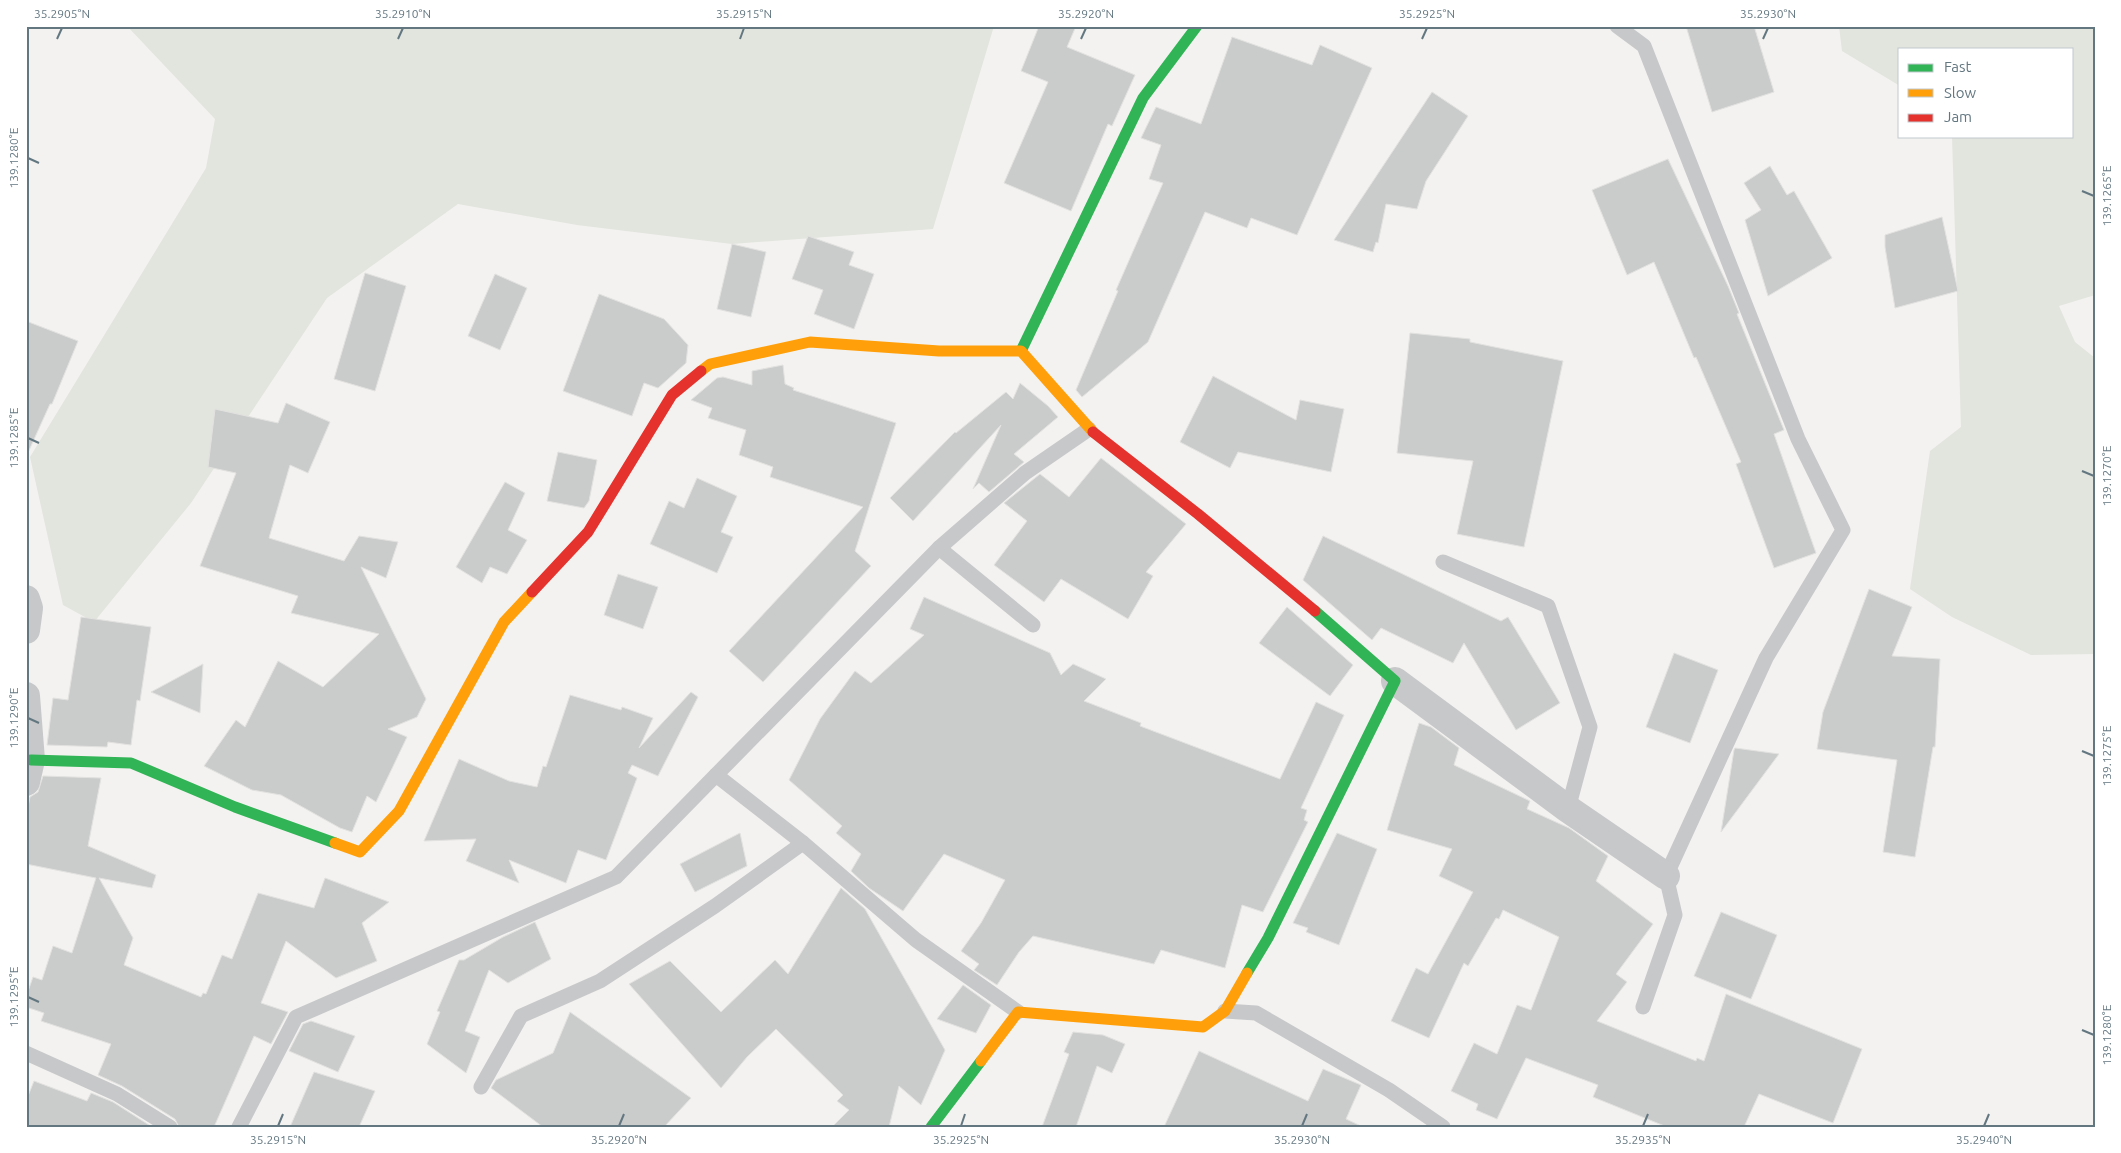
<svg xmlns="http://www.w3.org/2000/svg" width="2121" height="1153" font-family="Ubuntu,sans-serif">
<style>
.green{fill:#e2e4de}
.building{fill:#cacbcb;stroke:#e2e2e0}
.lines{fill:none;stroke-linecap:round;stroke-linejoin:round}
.lane{stroke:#c7c8c9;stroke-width:15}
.street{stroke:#c7c8c9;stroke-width:28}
.fast{stroke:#30b455;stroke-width:11}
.slow{stroke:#ff9f0a;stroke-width:11}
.jam{stroke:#e5322d;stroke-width:11}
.ticks{fill:none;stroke:#637781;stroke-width:2}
.neatline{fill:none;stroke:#637781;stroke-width:2}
.ticks-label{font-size:12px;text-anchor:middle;fill:#637781}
</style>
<rect width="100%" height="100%" fill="#f3f2f0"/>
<g class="green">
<path d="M 127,26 L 994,26 L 933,229 L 732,244 L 577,225 L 458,204 L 327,298 L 191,503 L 94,622 L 63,605 L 30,457 L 206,168 L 215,119 Z"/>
<path d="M 1839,26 L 2095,26 L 2095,295 L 2059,306 L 2075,342 L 2095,358 L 2095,654 L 2031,655 L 1952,617 L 1910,589 L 1930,451 L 1961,427 L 1952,136 L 2072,136 L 2072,49 L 1900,49 L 1900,86 L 1842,51 Z"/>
</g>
<g class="building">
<path d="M 1039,26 L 1076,26 L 1067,47 L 1135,75 L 1112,126 L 1108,124 L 1071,211 L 1004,183 L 1048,82 L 1021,71 Z"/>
<path d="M 1686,26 L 1754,26 L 1774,92 L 1712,112 Z"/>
<path d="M 1232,37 L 1312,65 L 1320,45 L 1372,68 L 1297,235 L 1251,218 L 1247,228 L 1205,212 L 1148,342 L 1082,397 L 1076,390 L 1118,291 L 1116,290 L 1163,183 L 1149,179 L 1161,145 L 1141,138 L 1156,107 L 1201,124 Z"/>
<path d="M 1432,92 L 1468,116 L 1426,181 L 1417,209 L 1386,204 L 1378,243 L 1376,242 L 1373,252 L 1334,240 Z"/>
<path d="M 1668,159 L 1728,286 L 1739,313 L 1737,314 L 1784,430 L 1774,434 L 1816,553 L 1774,568 L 1736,464 L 1741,462 L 1696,357 L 1694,358 L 1654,262 L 1627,275 L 1592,190 Z"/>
<path d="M 1770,166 L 1787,195 L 1794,191 L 1832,258 L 1768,296 L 1745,220 L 1761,210 L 1744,183 Z"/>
<path d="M 1942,217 L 1958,291 L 1895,308 L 1885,247 L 1885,235 Z"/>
<path d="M 808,236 L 854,252 L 849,265 L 874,274 L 854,329 L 814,314 L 823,290 L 792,279 Z"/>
<path d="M 732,244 L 766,252 L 751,317 L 717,309 Z"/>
<path d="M 365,273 L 406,286 L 375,391 L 334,379 Z"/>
<path d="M 495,274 L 527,288 L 500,350 L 468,336 Z"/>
<path d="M 599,294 L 664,319 L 688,345 L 686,363 L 658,388 L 644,383 L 632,416 L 563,391 Z"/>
<path d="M 26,321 L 78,341 L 52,404 L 50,404 L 26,457 Z"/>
<path d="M 1410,333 L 1470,339 L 1470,342 L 1563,361 L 1524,547 L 1457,534 L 1473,461 L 1397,453 Z"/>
<path d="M 783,365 L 785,384 L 794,388 L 793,390 L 896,423 L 855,551 L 871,566 L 763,682 L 729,651 L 863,507 L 770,477 L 773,467 L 739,455 L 746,430 L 708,418 L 712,408 L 691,400 L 717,378 L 723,377 L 752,385 L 752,371 Z"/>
<path d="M 1213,376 L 1296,420 L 1300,400 L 1344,409 L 1331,472 L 1238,452 L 1230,468 L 1180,442 Z"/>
<path d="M 1020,383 L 1048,406 L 1058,417 L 1014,454 L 1024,462 L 989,492 L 979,483 L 973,489 L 1001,425 L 913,521 L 890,498 L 955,432 L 956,433 L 1006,392 L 1013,399 Z"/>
<path d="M 286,403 L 330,422 L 308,473 L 290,465 L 269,538 L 344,561 L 359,536 L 398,542 L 386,578 L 361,567 L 426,699 L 417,717 L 388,729 L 407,737 L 376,802 L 367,796 L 352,832 L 340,828 L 281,795 L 252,790 L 204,766 L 236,720 L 245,727 L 278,661 L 323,687 L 379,634 L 291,613 L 298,596 L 200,566 L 236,473 L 208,467 L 215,409 L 278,423 Z"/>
<path d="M 558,452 L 597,460 L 589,501 L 584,508 L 547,501 Z"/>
<path d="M 1101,458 L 1186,524 L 1146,572 L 1153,576 L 1128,619 L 1061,579 L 1044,602 L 994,565 L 1027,521 L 1004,503 L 1040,474 L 1069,497 Z"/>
<path d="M 697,478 L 737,496 L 721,532 L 733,537 L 717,573 L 650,544 L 669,501 L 684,508 Z"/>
<path d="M 505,482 L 525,493 L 508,530 L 527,540 L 507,574 L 490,567 L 482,583 L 456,567 Z"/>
<path d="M 1323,536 L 1501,621 L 1508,617 L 1560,703 L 1516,730 L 1464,643 L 1453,663 L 1381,628 L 1372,640 L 1303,580 Z"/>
<path d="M 618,574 L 658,587 L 643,629 L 604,615 Z"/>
<path d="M 1869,589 L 1912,607 L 1892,656 L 1940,659 L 1935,747 L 1933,747 L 1915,857 L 1883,852 L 1897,760 L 1817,749 L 1823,712 Z"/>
<path d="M 924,597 L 1050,653 L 1061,675 L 1073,664 L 1106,679 L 1084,701 L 1141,723 L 1140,726 L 1280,779 L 1316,702 L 1344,715 L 1301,808 L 1307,810 L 1304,820 L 1308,822 L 1263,912 L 1242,905 L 1225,968 L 1161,950 L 1154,964 L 1033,936 L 1019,952 L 997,985 L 974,970 L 979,964 L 961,951 L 981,923 L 1005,880 L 944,854 L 903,911 L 869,888 L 851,871 L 861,854 L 836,833 L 842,826 L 789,780 L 820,719 L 855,671 L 871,683 L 924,635 L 910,629 Z"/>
<path d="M 1287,607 L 1353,665 L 1330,696 L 1259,643 Z"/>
<path d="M 81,617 L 151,627 L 140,701 L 137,700 L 131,745 L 108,742 L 107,747 L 47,745 L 53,698 L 68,700 Z"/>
<path d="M 1674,653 L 1718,670 L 1690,743 L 1646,727 Z"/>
<path d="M 203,664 L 200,713 L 151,692 Z"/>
<path d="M 691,692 L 698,697 L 658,776 L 632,765 L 628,773 L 637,778 L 606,860 L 578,850 L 566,883 L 509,860 L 519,883 L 466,861 L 476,839 L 424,841 L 459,759 L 509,781 L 537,787 L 543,766 L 546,767 L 570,695 L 621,710 L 622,707 L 653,718 L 639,748 Z"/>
<path d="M 1419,723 L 1431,727 L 1459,748 L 1454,765 L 1530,801 L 1527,809 L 1569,828 L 1608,856 L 1596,881 L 1653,924 L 1616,974 L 1627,982 L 1597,1021 L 1696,1061 L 1697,1058 L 1704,1061 L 1726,994 L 1862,1049 L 1833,1123 L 1759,1094 L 1744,1127 L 1667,1127 L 1593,1097 L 1598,1085 L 1526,1058 L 1497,1119 L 1476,1110 L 1478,1104 L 1451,1091 L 1474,1043 L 1497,1054 L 1517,1005 L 1531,1010 L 1559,937 L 1503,910 L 1499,919 L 1496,918 L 1468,966 L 1464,963 L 1429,1038 L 1391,1021 L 1416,968 L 1428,974 L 1473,892 L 1439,876 L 1452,849 L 1387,830 Z"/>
<path d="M 1735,748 L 1779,754 L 1721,832 L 1734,750 Z"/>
<path d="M 43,776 L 101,778 L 88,846 L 156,875 L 152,888 L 99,878 L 133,938 L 124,965 L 201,997 L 203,993 L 206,994 L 222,955 L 232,959 L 258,893 L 314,908 L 325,878 L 389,902 L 362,923 L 377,961 L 336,978 L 286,941 L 261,1003 L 288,1012 L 271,1044 L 254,1036 L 214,1127 L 179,1127 L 175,1119 L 122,1086 L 98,1075 L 111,1044 L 41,1021 L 44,1013 L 26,1007 L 26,997 L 33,977 L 42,980 L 53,946 L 72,953 L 96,878 L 26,864 L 26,817 L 30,797 L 38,792 Z"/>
<path d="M 740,833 L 747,866 L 695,892 L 680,864 Z"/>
<path d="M 1337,833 L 1377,849 L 1339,945 L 1306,932 L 1308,928 L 1293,923 Z"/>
<path d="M 841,888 L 865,909 L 945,1050 L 921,1105 L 899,1086 L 889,1127 L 832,1127 L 849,1110 L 837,1101 L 843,1095 L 776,1029 L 747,1057 L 721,1088 L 629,984 L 670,961 L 721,1012 L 775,960 L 788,974 Z"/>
<path d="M 1721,912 L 1777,935 L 1751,999 L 1694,976 Z"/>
<path d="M 535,922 L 551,959 L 508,983 L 489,970 L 465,1031 L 480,1037 L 466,1073 L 427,1044 L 440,1012 L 437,1011 L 459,960 L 464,960 L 503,937 Z"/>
<path d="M 963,985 L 991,1005 L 976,1033 L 937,1019 Z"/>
<path d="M 570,1012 L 691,1098 L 664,1127 L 543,1127 L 491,1088 L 496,1080 L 553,1053 Z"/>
<path d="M 311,1021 L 355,1036 L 338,1072 L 289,1051 L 303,1024 Z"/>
<path d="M 1073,1032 L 1103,1035 L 1125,1044 L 1112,1073 L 1097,1066 L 1076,1127 L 1042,1127 L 1069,1054 L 1064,1052 Z"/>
<path d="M 1199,1051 L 1308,1101 L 1323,1069 L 1361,1085 L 1346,1119 L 1363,1127 L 1164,1127 Z"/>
<path d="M 314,1072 L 375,1091 L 359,1127 L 290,1127 Z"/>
<path d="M 34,1081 L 87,1101 L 91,1093 L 113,1102 L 152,1127 L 26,1127 L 26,1101 Z"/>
</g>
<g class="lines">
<g class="lane">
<path d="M 1617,26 L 1644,46 L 1798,439 L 1843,530 L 1766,658 L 1666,876 L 1675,915 L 1643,1007"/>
<path d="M 939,548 L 1033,625"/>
<path d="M 1443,562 L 1548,606 L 1590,727 L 1568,809"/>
<path d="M 716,775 L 939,548 L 1025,473 L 1089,429"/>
<path d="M 1225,1011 L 1256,1013 L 1389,1090 L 1443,1127"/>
<path d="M 26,1053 L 117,1094 L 170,1127"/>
<path d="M 481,1087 L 521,1016 L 600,981 L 715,906 L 803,843"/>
<path d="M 239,1127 L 296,1017 L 616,877 L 716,775 L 803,843 L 916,940 L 1018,1012"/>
</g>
<g class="street">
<path d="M 26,599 L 29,608 L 26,630"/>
<path d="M 1395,681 L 1568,809 L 1666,876"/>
<path d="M 26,696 L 31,760 L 26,782"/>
</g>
<g class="fast">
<path d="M 1021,351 L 1143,98 L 1197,26"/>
<path d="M 31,760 L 131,763 L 235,807 L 335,843"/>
<path d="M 1247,973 L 1268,938 L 1395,681 L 1315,611"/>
<path d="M 931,1127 L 981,1061"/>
</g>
<g class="slow">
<path d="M 701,371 L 710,364 L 810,342 L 939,351 L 1021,351 L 1093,432"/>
<path d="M 335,843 L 360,852 L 399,811 L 504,622 L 532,592"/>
<path d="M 981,1061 L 1018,1012 L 1203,1027 L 1225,1011 L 1247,973"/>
</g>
<g class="jam">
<path d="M 1093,432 L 1198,514 L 1315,611"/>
<path d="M 532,592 L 588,532 L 672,395 L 701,371"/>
</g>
</g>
<path class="ticks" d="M 57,39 L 62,28M 398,39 L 403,28M 740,39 L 744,28M 1081,39 L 1086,28M 1422,39 L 1427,28M 1763,39 L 1768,28M 28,158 L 39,163M 2082,191 L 2094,196M 28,438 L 39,443M 2082,471 L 2094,476M 28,718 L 39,723M 2082,751 L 2094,756M 28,997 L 39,1002M 2082,1030 L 2094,1035M 278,1126 L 283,1114M 619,1126 L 624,1114M 961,1126 L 965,1114M 1302,1126 L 1307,1114M 1643,1126 L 1648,1114M 1984,1126 L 1989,1114"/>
<rect width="2121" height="1153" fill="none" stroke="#ffffff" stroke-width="55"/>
<rect x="1898" y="48" width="175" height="90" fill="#ffffff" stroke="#c1c9cd"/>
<rect x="1908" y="64" width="25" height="8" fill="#30b455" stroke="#c1c9cd"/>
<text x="1944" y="72" font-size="15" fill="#637781">Fast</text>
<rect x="1908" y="89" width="25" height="8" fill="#ff9f0a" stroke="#c1c9cd"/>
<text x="1944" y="98" font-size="15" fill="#637781">Slow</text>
<rect x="1908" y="114" width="25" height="8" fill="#e5322d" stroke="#c1c9cd"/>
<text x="1944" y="122" font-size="15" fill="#637781">Jam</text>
<rect x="28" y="28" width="2066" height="1098" class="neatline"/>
<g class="ticks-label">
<text x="62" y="18">35.2905°N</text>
<text x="403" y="18">35.2910°N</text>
<text x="744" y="18">35.2915°N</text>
<text x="1086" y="18">35.2920°N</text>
<text x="1427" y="18">35.2925°N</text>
<text x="1768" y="18">35.2930°N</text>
<text transform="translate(14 158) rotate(-90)" y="4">139.1280°E</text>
<text transform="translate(2107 196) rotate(-90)" y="4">139.1265°E</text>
<text transform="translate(14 438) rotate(-90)" y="4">139.1285°E</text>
<text transform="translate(2107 476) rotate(-90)" y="4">139.1270°E</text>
<text transform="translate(14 718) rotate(-90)" y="4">139.1290°E</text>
<text transform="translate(2107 756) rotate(-90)" y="4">139.1275°E</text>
<text transform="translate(14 997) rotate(-90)" y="4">139.1295°E</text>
<text transform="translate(2107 1035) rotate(-90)" y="4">139.1280°E</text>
<text x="278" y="1144">35.2915°N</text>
<text x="619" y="1144">35.2920°N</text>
<text x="961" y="1144">35.2925°N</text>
<text x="1302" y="1144">35.2930°N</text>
<text x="1643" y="1144">35.2935°N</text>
<text x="1984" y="1144">35.2940°N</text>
</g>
</svg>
